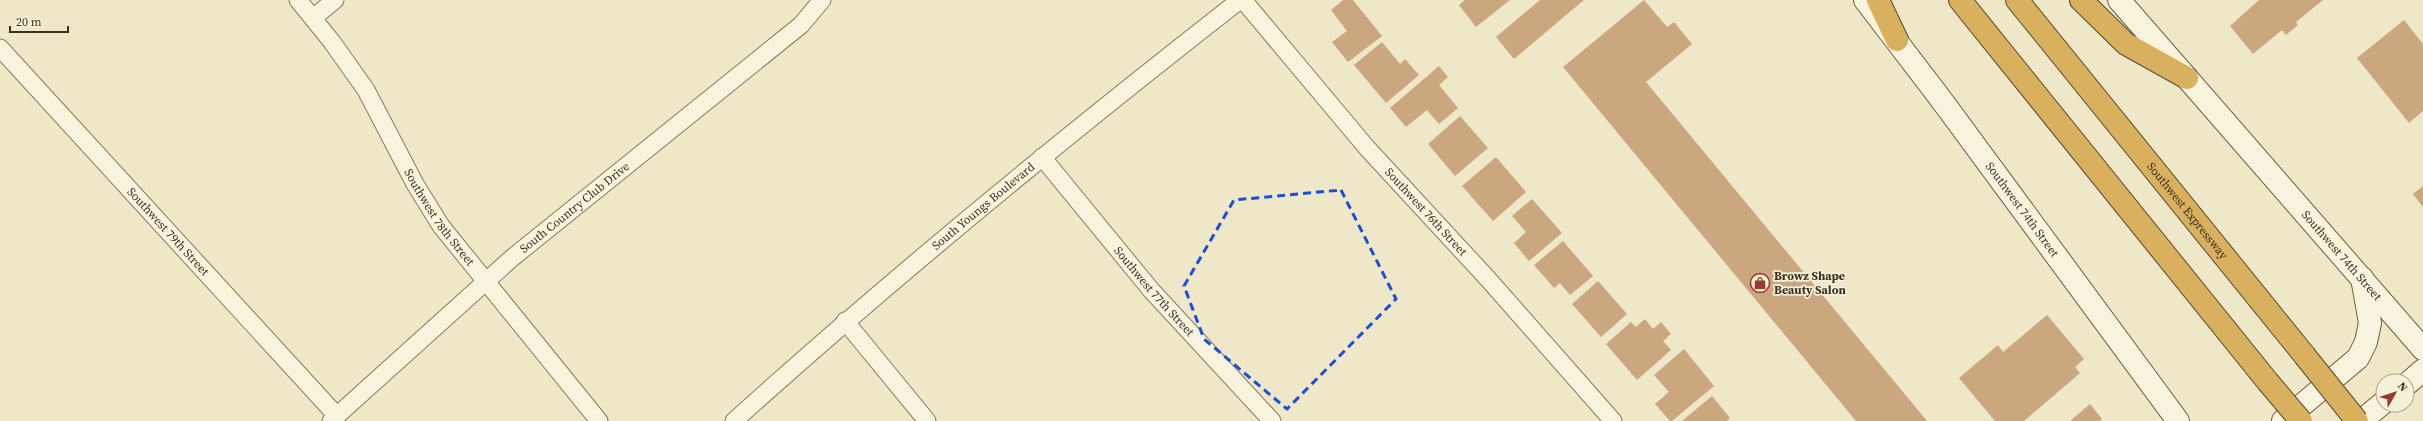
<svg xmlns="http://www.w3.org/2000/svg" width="2423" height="421" font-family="'Source Serif 4',serif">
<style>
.building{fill:#cba77f}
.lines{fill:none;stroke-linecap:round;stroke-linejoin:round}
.street-casing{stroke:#8a7a5d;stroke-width:19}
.secondary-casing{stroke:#6b5b40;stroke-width:24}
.highway-casing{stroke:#584731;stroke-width:24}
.street{stroke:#f8f3dc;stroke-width:17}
.secondary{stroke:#f8f3dc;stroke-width:22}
.highway{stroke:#d9b05d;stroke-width:22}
.highway-bridge-casing{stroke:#584731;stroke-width:24;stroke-linecap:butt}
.highway-bridge{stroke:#d9b05d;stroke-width:22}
.marked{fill:none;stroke:#1d4ed8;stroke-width:3;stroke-dasharray:8 5;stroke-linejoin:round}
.labels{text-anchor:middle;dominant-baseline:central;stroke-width:3.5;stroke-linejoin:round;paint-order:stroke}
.street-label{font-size:12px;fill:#3a3021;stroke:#f5f0d8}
.poi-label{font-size:12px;font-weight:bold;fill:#3a3021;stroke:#f5f0d8;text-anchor:start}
</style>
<rect width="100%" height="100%" fill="#eee7c8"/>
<g class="building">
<path d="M 1343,0 L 1353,0 L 1382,36 L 1348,62 L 1332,42 L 1347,31 L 1331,10 Z"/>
<path d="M 1465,0 L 1510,0 L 1476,27 L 1459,5 Z"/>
<path d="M 1540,0 L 1584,0 L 1514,59 L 1496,37 Z"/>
<path d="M 1644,0 L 1667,27 L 1674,22 L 1692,44 L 1646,82 L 1927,421 L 1856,421 L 1563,67 Z"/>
<path d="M 2259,0 L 2323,0 L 2296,22 L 2298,25 L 2286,35 L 2282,30 L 2253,54 L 2230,26 Z"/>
<path d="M 2404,20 L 2423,44 L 2423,111 L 2409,123 L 2357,58 Z"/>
<path d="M 1382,42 L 1400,64 L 1405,59 L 1419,75 L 1386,103 L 1354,65 Z"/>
<path d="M 1439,66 L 1448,77 L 1439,85 L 1458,108 L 1439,124 L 1427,110 L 1406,127 L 1390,108 Z"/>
<path d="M 1460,116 L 1488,148 L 1455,176 L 1428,144 Z"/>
<path d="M 1496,157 L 1526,192 L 1493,221 L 1462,186 Z"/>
<path d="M 2423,186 L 2423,207 L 2413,194 Z"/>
<path d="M 1532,199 L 1562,233 L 1529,261 L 1514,243 L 1526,232 L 1512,216 Z"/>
<path d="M 1563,241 L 1593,276 L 1570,295 L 1560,283 L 1554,288 L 1534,265 Z"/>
<path d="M 1598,281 L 1627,314 L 1601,337 L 1572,304 Z"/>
<path d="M 2047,315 L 2084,359 L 2075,367 L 2080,373 L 2024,421 L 1995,421 L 1959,378 L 1998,345 L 2003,352 Z"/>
<path d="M 1645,319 L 1653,329 L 1661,322 L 1671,334 L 1663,341 L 1671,350 L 1637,380 L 1606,344 L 1631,322 L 1636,327 Z"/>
<path d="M 1684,349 L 1714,386 L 1672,421 L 1670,421 L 1655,404 L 1669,392 L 1654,375 Z"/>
<path d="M 1712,396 L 1730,418 L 1727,421 L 1682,421 Z"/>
<path d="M 2090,404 L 2102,419 L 2100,421 L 2070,421 Z"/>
</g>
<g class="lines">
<g class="street-casing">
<g id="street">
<path id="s1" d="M 298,0 L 332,42 L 366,90 L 415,184 L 441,226 L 599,421"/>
<path id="s2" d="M 1243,0 L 1367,148 L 1488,279 L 1613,421"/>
<path d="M 313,18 L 335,0"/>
<path id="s3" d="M 0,48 L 337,416"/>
<path id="s4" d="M 1042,157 L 1151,290 L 1272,421"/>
<path d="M 845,321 L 927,421"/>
<path id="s5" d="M 331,421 L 512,258 L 801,25 L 822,0"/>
<path id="s6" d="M 734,421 C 897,274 1067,135 1240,0"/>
</g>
</g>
<g class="secondary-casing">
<g id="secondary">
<path id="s7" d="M 1865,0 L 1940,98 L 2178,421"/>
<path id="s8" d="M 2119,0 L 2423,349"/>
<path d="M 2407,384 L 2423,370"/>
<path d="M 2283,421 L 2358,358 L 2366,342 L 2370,323 L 2362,278"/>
<path d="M 2361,421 L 2383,403"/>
</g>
</g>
<g class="highway-casing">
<g id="highway">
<path d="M 1878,0 L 1897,40"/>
<path d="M 1960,0 L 2268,382"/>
<path id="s9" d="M 2017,0 L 2305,356"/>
<path d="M 2081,0 L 2126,44 L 2187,78"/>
</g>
</g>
<use href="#street" class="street"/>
<use href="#secondary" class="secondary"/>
<use href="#highway" class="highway"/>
<g class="highway-bridge-casing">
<g id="highway-bridge">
<path d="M 2305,356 L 2357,421"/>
<path d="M 2268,382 L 2301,421"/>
</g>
</g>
<use href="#highway-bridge" class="highway-bridge"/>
</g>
<path class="marked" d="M 1341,190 L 1396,299 L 1287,409 L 1204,339 L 1184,286 L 1234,200 Z"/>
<defs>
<g id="shop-ring" transform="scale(1)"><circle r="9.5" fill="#f5f0d8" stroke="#973a2f" stroke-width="1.5"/><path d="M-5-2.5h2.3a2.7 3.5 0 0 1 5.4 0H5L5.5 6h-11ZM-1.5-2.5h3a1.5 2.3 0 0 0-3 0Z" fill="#973a2f"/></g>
</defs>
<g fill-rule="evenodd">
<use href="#shop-ring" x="1760" y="283"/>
</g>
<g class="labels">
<g class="street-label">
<text stroke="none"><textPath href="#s6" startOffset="329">South Youngs Boulevard</textPath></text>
<text stroke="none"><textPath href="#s5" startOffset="324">South Country Club Drive</textPath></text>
<text stroke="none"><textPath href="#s7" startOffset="262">Southwest 74th Street</textPath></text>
<text stroke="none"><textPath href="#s9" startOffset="271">Southwest Expressway</textPath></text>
<text stroke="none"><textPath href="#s2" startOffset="280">Southwest 76th Street</textPath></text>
<text stroke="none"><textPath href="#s1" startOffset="260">Southwest 78th Street</textPath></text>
<text stroke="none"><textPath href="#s3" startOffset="249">Southwest 79th Street</textPath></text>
<text stroke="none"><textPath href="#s8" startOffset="339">Southwest 74th Street</textPath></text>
<text stroke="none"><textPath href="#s4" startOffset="175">Southwest 77th Street</textPath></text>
</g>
<g class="poi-label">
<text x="1774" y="276">Browz Shape<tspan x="1774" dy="14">Beauty Salon</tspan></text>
</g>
</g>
<g transform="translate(2395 393) rotate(51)"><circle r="19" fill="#f5f0d8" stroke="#aaa38f"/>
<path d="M0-3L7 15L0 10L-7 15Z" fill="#973a2f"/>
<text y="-6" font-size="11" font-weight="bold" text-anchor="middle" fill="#3a3021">N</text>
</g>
<path d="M10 26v6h58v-6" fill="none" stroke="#3a3021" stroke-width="2"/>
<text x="16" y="26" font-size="12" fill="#3a3021" stroke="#f5f0d8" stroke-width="3" paint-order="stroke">20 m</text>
</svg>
